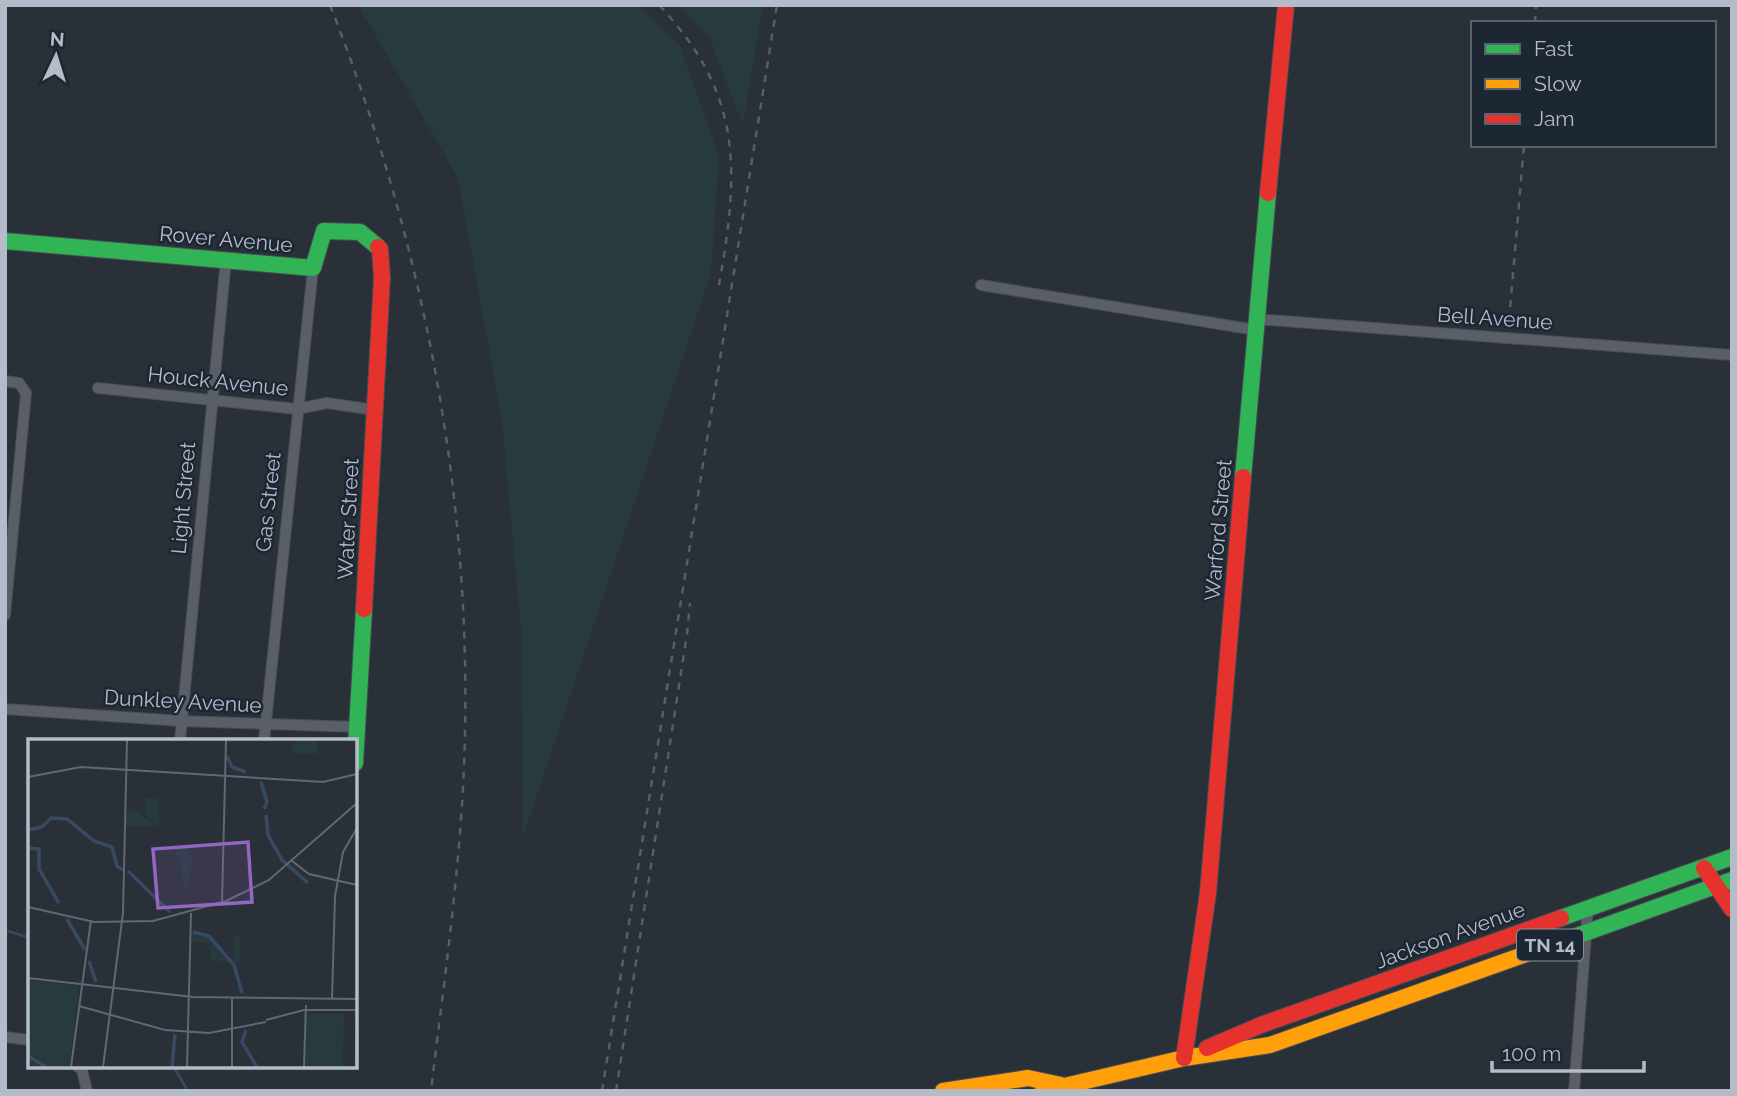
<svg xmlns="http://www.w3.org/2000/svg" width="1737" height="1096" font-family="Raleway,sans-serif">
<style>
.green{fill:#273a3e}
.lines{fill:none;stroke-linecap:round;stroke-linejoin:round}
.stream{stroke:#384963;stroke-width:2.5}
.street-casing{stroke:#484c53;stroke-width:12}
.fast-casing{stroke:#484c53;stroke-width:18}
.slow-casing{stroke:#484c53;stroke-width:18}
.jam-casing{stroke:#484c53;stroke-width:18}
.street{stroke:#5a5e66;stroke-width:10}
.fast{stroke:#30b455;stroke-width:16}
.slow{stroke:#ff9f0a;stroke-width:16}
.jam{stroke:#e5322d;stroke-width:16}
.rail{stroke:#595d64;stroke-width:2.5;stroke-dasharray:7 7;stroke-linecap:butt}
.labels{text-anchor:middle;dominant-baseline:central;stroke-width:5;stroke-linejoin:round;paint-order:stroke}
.shield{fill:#1d2633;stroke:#878f9c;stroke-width:2}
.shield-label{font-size:19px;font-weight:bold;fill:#b4bcc9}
.street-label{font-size:21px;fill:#b4bcc9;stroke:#1d2633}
.inset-river{fill:none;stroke:#384963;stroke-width:3.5}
.inset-road{fill:none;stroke:#616872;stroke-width:2}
.view{fill:#9266c3;fill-opacity:0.15;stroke:#9266c3;stroke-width:3.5}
.inset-edge{fill:none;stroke:#b4bcc9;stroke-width:3.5}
</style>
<rect width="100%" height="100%" fill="#2a3038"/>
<g class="green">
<path d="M 358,5 L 638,5 L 680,46 L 719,156 L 711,273 L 523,837 L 522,641 L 502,422 L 458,178 Z"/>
<path d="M 678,5 L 763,5 L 743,125 L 709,37 Z"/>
</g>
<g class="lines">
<g class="stream">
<path d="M 5,930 L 30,938"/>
<path d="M 173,1066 L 188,1091"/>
</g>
<g class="street-casing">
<g id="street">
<path d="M 981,285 L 1256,330"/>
<path d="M 1256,319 L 1732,355"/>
<path d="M 5,381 L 19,383 L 26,393 L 5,615"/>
<path d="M 98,388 L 297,409 L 327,403 L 375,410"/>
<path d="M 5,709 L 182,721 L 358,727"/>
<path d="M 180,741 L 226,259"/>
<path d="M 264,741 L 313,268"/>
<path d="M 5,1037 L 30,1040"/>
<path d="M 77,1066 L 82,1070 L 87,1091"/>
<path d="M 1574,1091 L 1588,908"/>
</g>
</g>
<g class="fast-casing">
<g id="fast">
<path d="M 5,241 L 313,268 L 324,231 L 360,232 L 378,247"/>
<path d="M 1243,477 L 1268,193"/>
<path d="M 355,763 L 364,609"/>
<path d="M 1561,918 L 1732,857"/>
<path d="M 1546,947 L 1732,880"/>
</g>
</g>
<g class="slow-casing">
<g id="slow">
<path d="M 943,1091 L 1028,1078 L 1061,1085"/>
<path d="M 1043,1091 L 1184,1058 L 1270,1045 L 1546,947"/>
</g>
</g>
<g class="jam-casing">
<g id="jam">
<path d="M 1268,193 L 1286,5"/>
<path d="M 364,609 L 382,278 L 380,249 L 378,247"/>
<path d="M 1704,868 L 1732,909"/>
<path d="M 1207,1048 L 1261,1025 L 1561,918"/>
<path d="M 1184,1058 L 1208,893 L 1243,477"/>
</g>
</g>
<use href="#street" class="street"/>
<use href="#fast" class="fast"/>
<use href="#slow" class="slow"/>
<use href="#jam" class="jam"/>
<g class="rail">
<path d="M 330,5 C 421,237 470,483 465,732 C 463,852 445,972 431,1091"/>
<path d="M 659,5 C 744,95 739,172 719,285"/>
<path d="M 1535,23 L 1536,5"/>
<path d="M 1509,321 L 1524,145"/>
<path d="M 602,1091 L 777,5"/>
<path d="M 616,1091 L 687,634 L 690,603"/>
</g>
</g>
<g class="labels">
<rect class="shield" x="1517" y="929.5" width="66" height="31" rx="5"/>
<g class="shield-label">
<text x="1550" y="945">TN 14</text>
</g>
<g class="street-label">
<text transform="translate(226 239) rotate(5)">Rover Avenue</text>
<text transform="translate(1495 318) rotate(4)">Bell Avenue</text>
<text transform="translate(218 381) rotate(6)">Houck Avenue</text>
<text transform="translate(183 498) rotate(-85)">Light Street</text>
<text transform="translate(268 502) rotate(-84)">Gas Street</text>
<text transform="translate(348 519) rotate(-87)">Water Street</text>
<text transform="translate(1218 530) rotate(-85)">Warford Street</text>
<text transform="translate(183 701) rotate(3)">Dunkley Avenue</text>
<text transform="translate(1450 935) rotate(-20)">Jackson Avenue</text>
</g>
</g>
<g transform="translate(28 739)">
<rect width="329" height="329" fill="#2a3038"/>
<path d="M 268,1 L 289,1 L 289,15 L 262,14 ZM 117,59 L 131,60 L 131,88 L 117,75 ZM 98,72 L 109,72 L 128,87 L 98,88 ZM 158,106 L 165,122 L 157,153 L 151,118 L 144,107 ZM 164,194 L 181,198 L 197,219 L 206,219 L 206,197 L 212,198 L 212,225 L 183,221 L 183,205 L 163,202 ZM 0,241 L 51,247 L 42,328 L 0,328 ZM 278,275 L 316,275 L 315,327 L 327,328 L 277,328 Z" fill="#273a3e"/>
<path class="inset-river" d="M 199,17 L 204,28 L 218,33M 233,43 L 239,63 L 236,70M 238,76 L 240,96 L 254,121 L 280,144M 0,91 L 14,88 L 23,79 L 39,80 L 66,102 L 84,108 L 89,127 L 95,131M 0,109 L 11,110 L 11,130 L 31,164M 100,132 L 142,173M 39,180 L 57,211M 165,193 L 181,197 L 206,226 L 214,254M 61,222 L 68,243M 218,291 L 214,303 L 229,328M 0,317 L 18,328M 144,328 L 147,295"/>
<path class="inset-road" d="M 0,38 L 53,28 L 295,43 L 329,35M 264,122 L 281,135 L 329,146M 194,163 L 198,1M 0,168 L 66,183 L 125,182 L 198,162 L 241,141 L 329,64M 0,239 L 165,258 L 329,260M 304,260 L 307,157 L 315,113 L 329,89M 51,267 L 137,291 L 181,294 L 238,283M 238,281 L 276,271 L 329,271M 43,328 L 63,181M 75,328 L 95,174 L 99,1M 159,328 L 163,174M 204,328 L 204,259M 276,328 L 278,266M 328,328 L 329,284"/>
<path class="view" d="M 220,103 L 224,163 L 130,169 L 125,110 Z"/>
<rect width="329" height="329" class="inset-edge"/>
</g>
<rect width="1737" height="1096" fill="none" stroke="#b4bcc9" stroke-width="14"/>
<rect x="1471" y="21" width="245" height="126" fill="#1d2633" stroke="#59626f" stroke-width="2"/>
<rect x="1485" y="44" width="35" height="10" fill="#30b455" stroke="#59626f" stroke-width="2"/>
<text x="1534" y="56" font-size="21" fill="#b4bcc9">Fast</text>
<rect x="1485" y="79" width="35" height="10" fill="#ff9f0a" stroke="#59626f" stroke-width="2"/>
<text x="1534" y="91" font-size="21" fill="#b4bcc9">Slow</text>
<rect x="1485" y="114" width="35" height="10" fill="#e5322d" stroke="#59626f" stroke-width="2"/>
<text x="1534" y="126" font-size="21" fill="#b4bcc9">Jam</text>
<g transform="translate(56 56) rotate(4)" stroke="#1d2633" stroke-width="5" paint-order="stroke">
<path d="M0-5L12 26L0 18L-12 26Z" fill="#b4bcc9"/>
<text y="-10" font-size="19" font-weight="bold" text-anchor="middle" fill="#b4bcc9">N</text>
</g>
<path d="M1492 1061v10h152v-10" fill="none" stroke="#b4bcc9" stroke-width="3.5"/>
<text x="1502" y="1061" font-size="21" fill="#b4bcc9" stroke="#1d2633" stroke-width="5" paint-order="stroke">100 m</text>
</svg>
